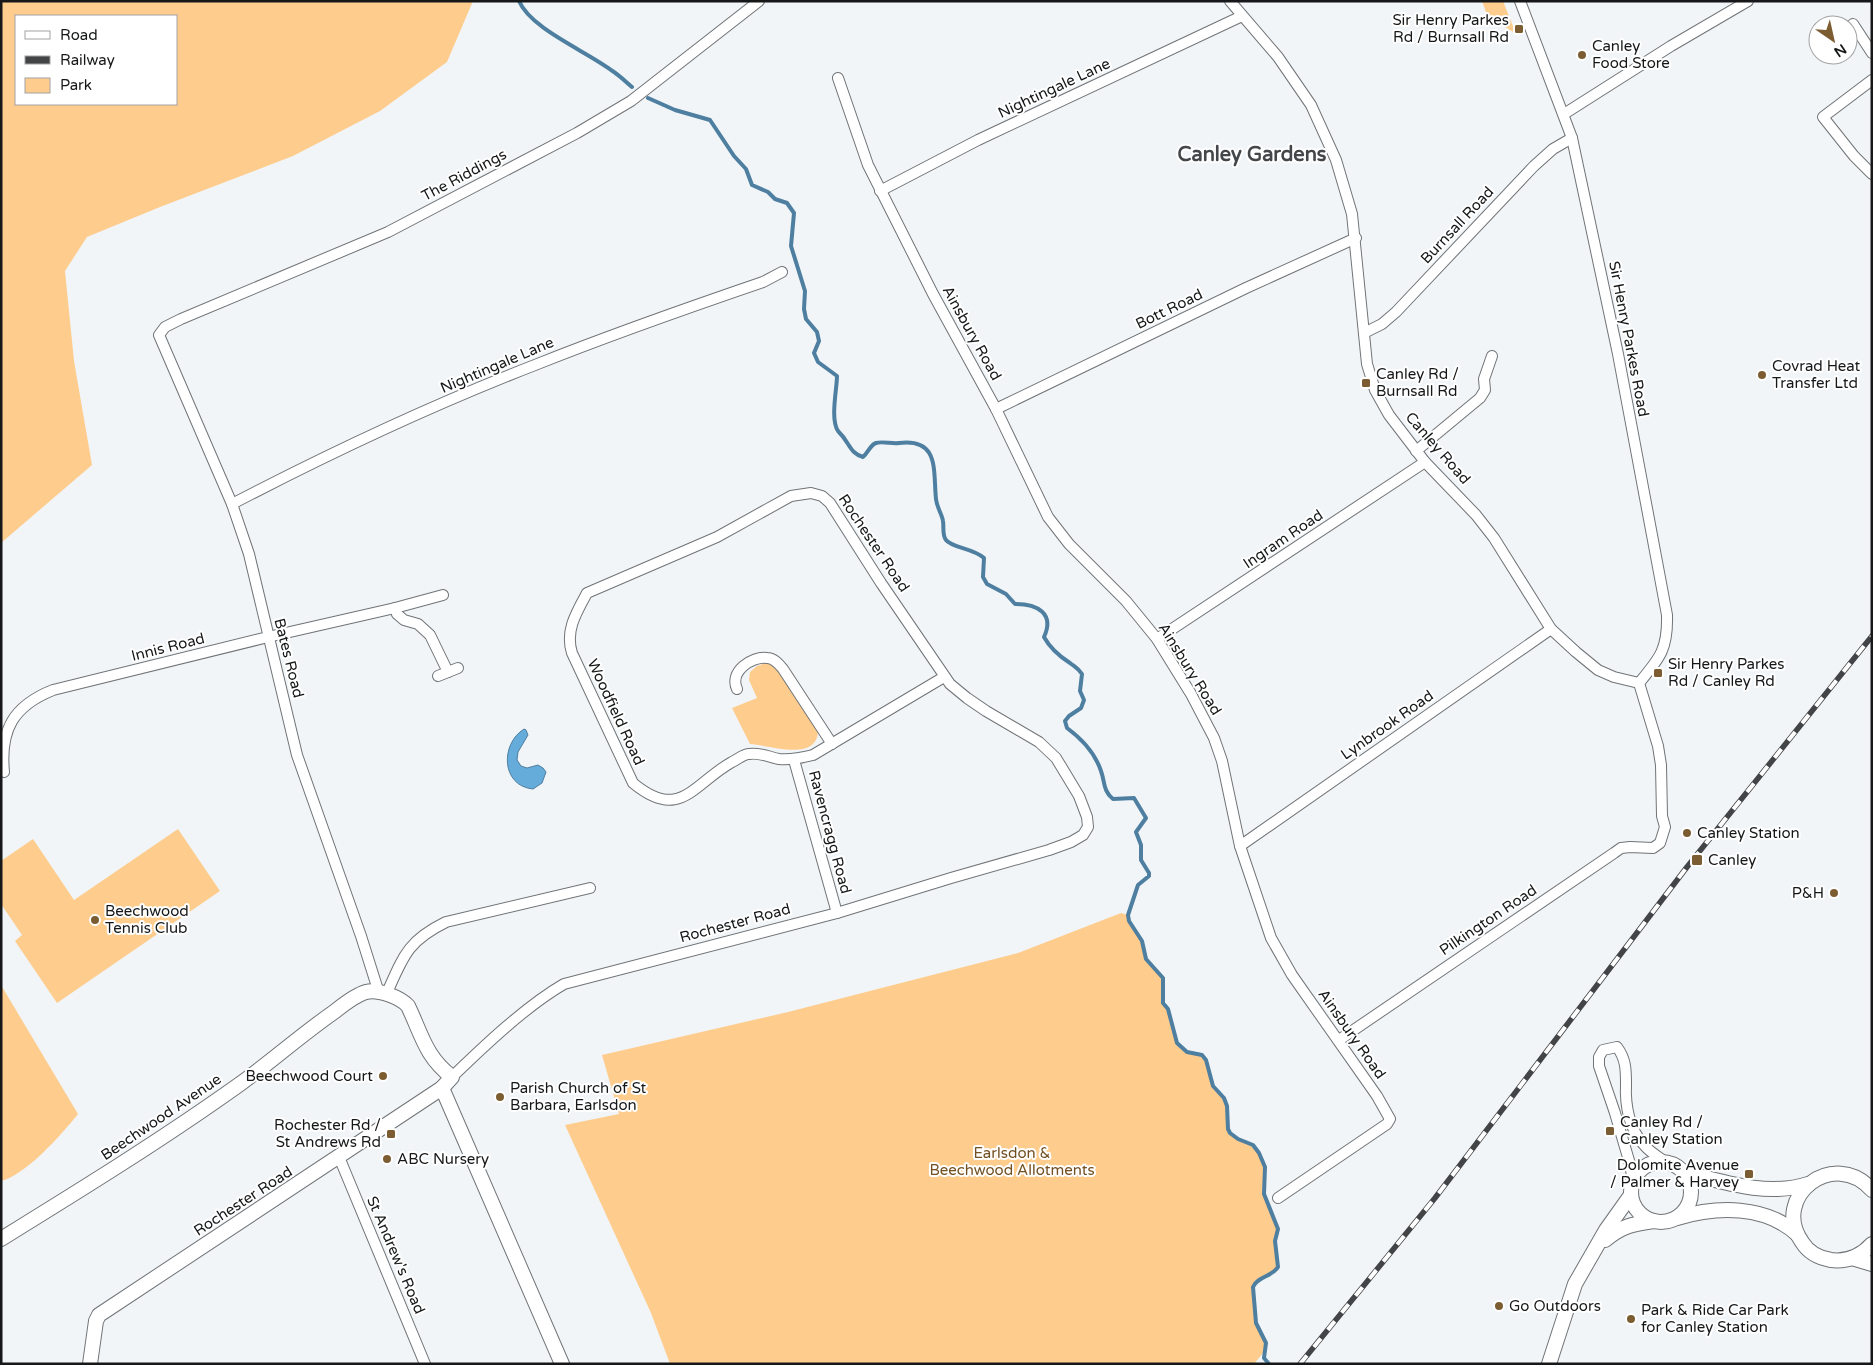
<svg xmlns="http://www.w3.org/2000/svg" width="1873" height="1365" font-family="'Varela Round',sans-serif">
<style>
.green{fill:#fecd8e;fill-rule:evenodd}
.water{fill:#66acdb;stroke:#4e7fa0}
.lines{fill:none;stroke-linecap:round;stroke-linejoin:round}
.stream{stroke:#4e7fa0;stroke-width:4}
.street-casing{stroke:#707477;stroke-width:12}
.secondary-casing{stroke:#707477;stroke-width:16}
.street{stroke:#fff;stroke-width:10}
.secondary{stroke:#fff;stroke-width:14}
.rail-casing{stroke:#424446;stroke-width:5.5}
.rail{stroke:#fff;stroke-width:4;stroke-dasharray:11;stroke-linecap:butt}
.poi-dot{fill:#7c5c31;stroke:#fff;stroke-width:2}
.labels{text-anchor:middle;dominant-baseline:central;stroke-width:4;stroke-linejoin:round;paint-order:stroke}
.poi-label{font-size:15px;fill:#161718;stroke:#fff;text-anchor:start}
.street-label{font-size:15px;fill:#161718;stroke:#fff}
.park-label{font-size:15px;fill:#725021;stroke:#fff}
.district-label{font-size:20px;font-weight:bold;fill:#434749;stroke:#fff}
</style>
<rect width="100%" height="100%" fill="#f1f5f8"/>
<g class="green">
<path d="M 1,1 L 473,1 L 447,62 L 380,111 L 293,156 L 160,207 L 87,237 L 65,271 L 74,361 L 92,465 L 1,543 ZM 16,16 L 176,16 L 176,104 L 16,104 Z"/>
<path d="M 1482,1 L 1503,1 L 1516,34 L 1487,15 Z"/>
<path d="M 765,663 L 773,665 L 776,668 L 818,730 C 818,763 769,745 750,744 L 732,708 L 757,698 L 749,680 L 750,672 L 757,666 Z"/>
<path d="M 178,829 L 220,891 L 57,1003 L 15,941 L 22,935 L 1,904 L 1,861 L 33,839 L 74,900 Z"/>
<path d="M 1121,913 L 1128,915 L 1129,921 L 1142,941 L 1146,959 L 1163,978 L 1163,1003 L 1168,1009 L 1177,1043 L 1187,1052 L 1202,1055 L 1206,1060 L 1213,1086 L 1224,1098 L 1227,1106 L 1228,1129 L 1230,1133 L 1238,1139 L 1253,1145 L 1259,1153 L 1265,1167 L 1264,1194 L 1278,1229 L 1275,1241 L 1278,1267 C 1272,1277 1258,1276 1253,1287 L 1256,1323 L 1266,1343 L 1263,1353 L 1254,1364 L 670,1364 L 651,1313 L 565,1125 L 619,1114 L 602,1055 L 788,1012 L 1018,953 Z"/>
<path d="M 1,985 L 78,1114 C 62,1134 26,1175 1,1181 Z"/>
</g>
<path class="water" d="M 524,729 L 526,730 L 528,735 L 518,752 L 517,760 L 521,766 L 527,768 L 538,765 L 543,768 L 546,772 L 542,783 L 533,789 C 501,786 500,744 524,729 Z"/>
<g class="lines">
<g class="stream">
<path d="M 519,1 C 531,29 586,51 611,70 C 619,75 625,81 632,87"/>
<path d="M 648,98 L 675,110 L 710,120 L 734,156 L 746,169 L 752,185 L 768,192 L 775,199 L 787,203 L 794,213 L 791,246 L 805,291 L 804,309 L 806,319 L 817,332 L 819,341 L 814,353 L 818,362 L 837,376 C 837,389 830,419 838,431 C 842,435 845,439 848,444 C 852,450 855,455 863,457 C 868,453 870,445 876,443 C 882,441 892,444 899,443 C 940,438 933,471 936,499 C 937,508 942,514 943,521 C 944,527 942,535 946,540 C 952,548 973,548 984,558 L 983,577 L 987,584 L 1006,594 L 1015,604 C 1037,604 1055,613 1044,637 C 1050,648 1059,656 1070,663 C 1075,667 1078,668 1082,674 L 1080,691 L 1084,700 L 1081,708 L 1069,716 L 1065,721 L 1067,728 C 1082,739 1095,753 1101,771 C 1105,782 1103,791 1113,799 L 1134,798 L 1146,818 L 1136,832 L 1141,845 L 1141,860 L 1149,873 L 1149,876 L 1138,885 L 1128,915 L 1129,921 L 1142,941 L 1146,959 L 1163,978 L 1163,1003 L 1168,1009 L 1177,1043 L 1187,1052 L 1202,1055 L 1206,1060 L 1213,1086 L 1224,1098 L 1227,1106 L 1228,1129 L 1230,1133 L 1238,1139 L 1253,1145 L 1259,1153 L 1265,1167 L 1264,1194 L 1278,1229 L 1275,1241 L 1278,1267 C 1272,1277 1258,1276 1253,1287 L 1256,1323 L 1266,1343 L 1264,1358 L 1269,1364"/>
</g>
<g class="street-casing">
<g id="street">
<path d="M 1230,1 L 1278,57 L 1311,105 L 1336,160 L 1352,214 L 1367,364 L 1375,390 L 1389,415 L 1425,462 L 1476,515 L 1494,538 L 1551,629 L 1576,652 L 1598,670 L 1614,677 L 1639,683"/>
<path d="M 1520,1 L 1572,138 L 1618,354 L 1667,615 C 1668,649 1660,658 1639,683"/>
<path d="M 1853,24 L 1872,53"/>
<path d="M 838,78 L 868,165 L 933,294 L 996,409 L 1048,517 L 1069,544 L 1126,601 L 1157,639 L 1191,694 L 1214,738 L 1222,761 L 1240,846 L 1271,938 L 1292,975 L 1377,1096 L 1390,1119 L 1387,1124 L 1278,1198"/>
<path d="M 1872,80 L 1823,117 L 1854,156 L 1872,174"/>
<path d="M 1564,114 L 1671,46 L 1748,1"/>
<path d="M 880,191 L 978,140 L 1242,16"/>
<path d="M 1364,333 L 1382,324 L 1396,312 L 1534,166 L 1553,149 L 1572,138"/>
<path d="M 996,409 L 1246,288 L 1356,238"/>
<path d="M 1416,451 L 1480,398 L 1485,390 L 1484,379 L 1492,356"/>
<path d="M 232,504 C 330,453 432,405 535,365 C 610,335 687,308 763,282 L 782,272"/>
<path d="M 395,608 L 397,614 L 404,620 L 418,624 L 430,635 L 448,672"/>
<path d="M 1157,639 L 1425,462"/>
<path d="M 438,676 L 458,668"/>
<path d="M 737,689 C 729,672 751,656 767,658 C 774,658 779,664 783,669 L 832,744"/>
<path d="M 794,760 L 837,913"/>
<path d="M 4,772 C 0,730 13,706 53,690 L 268,637 L 395,608 L 443,595"/>
<path d="M 1240,846 L 1551,629"/>
<path d="M 379,993 L 361,936 L 297,755 L 249,554 L 232,504 L 159,335 L 165,327 L 181,319 L 388,232 L 577,133 L 631,101 L 759,1"/>
<path d="M 386,995 C 403,957 407,941 446,922 L 590,888"/>
<path d="M 1339,1040 L 1614,853 L 1621,848 L 1630,847 L 1653,848 L 1660,843 L 1665,827 L 1662,816 L 1661,765 L 1658,746 L 1639,683"/>
<path d="M 452,1077 C 484,1046 526,1006 564,984 L 837,913 L 951,878 L 1049,850 L 1071,842 L 1083,835 L 1088,827 L 1087,817 L 1079,796 L 1056,758 L 1039,742 L 986,711 L 967,698 L 950,684 L 881,583 L 830,503 L 822,496 L 811,493 L 791,496 L 717,537 L 587,593 C 576,613 565,631 572,653 L 633,783 C 680,822 693,784 732,762 C 737,760 743,754 749,754 C 759,752 769,757 779,759 C 791,760 801,758 813,755 L 944,677"/>
<path d="M 339,1157 L 425,1364"/>
<path d="M 1633,1182 L 1630,1164 L 1615,1113 L 1599,1066 L 1599,1057 L 1603,1050 L 1617,1047 C 1626,1059 1626,1070 1626,1084 C 1625,1105 1629,1130 1645,1146 C 1651,1153 1660,1158 1667,1163"/>
</g>
</g>
<g class="secondary-casing">
<g id="secondary">
<path d="M 442,1088 L 562,1364"/>
<circle cx="1661" cy="1192" r="30"/>
<path d="M 1683,1172 C 1723,1182 1768,1197 1808,1184"/>
<path d="M 1872,1190 C 1834,1147 1770,1197 1802,1242 C 1808,1252 1819,1258 1831,1260 C 1847,1262 1861,1256 1872,1244"/>
<path d="M 1677,1218 C 1717,1206 1765,1205 1797,1234"/>
<path d="M 1,1239 C 82,1189 163,1139 240,1084 C 272,1061 301,1035 334,1012 C 343,1005 355,995 366,992 C 378,989 400,997 408,1006 C 422,1035 425,1056 452,1077 L 442,1088 L 99,1315 L 96,1321 L 90,1364"/>
<path d="M 1605,1240 C 1622,1226 1632,1224 1654,1221"/>
<path d="M 1852,1258 L 1872,1264"/>
<path d="M 1549,1364 L 1575,1284 L 1606,1230 L 1631,1195"/>
</g>
</g>
<use href="#street" class="street"/>
<use href="#secondary" class="secondary"/>
<g class="rail-casing">
<path id="rail" d="M 1300,1364 L 1435,1198 L 1687,867 L 1872,636"/>
</g>
<use href="#rail" class="rail"/>
</g>
<g class="poi-dot">
<rect x="1514" y="24" width="10" height="10" rx="2.5"/>
<circle cx="1582" cy="55" r="5"/>
<circle cx="1762" cy="375" r="5"/>
<rect x="1361" y="378" width="10" height="10" rx="2.5"/>
<rect x="1653" y="668" width="10" height="10" rx="2.5"/>
<circle cx="1687" cy="833" r="5"/>
<rect x="1691" y="854" width="12" height="12" rx="2.5"/>
<circle cx="1834" cy="893" r="5"/>
<circle cx="95" cy="920" r="5"/>
<circle cx="383" cy="1076" r="5"/>
<circle cx="500" cy="1097" r="5"/>
<rect x="1605" y="1126" width="10" height="10" rx="2.5"/>
<rect x="386" y="1129" width="10" height="10" rx="2.5"/>
<circle cx="387" cy="1159" r="5"/>
<rect x="1744" y="1169" width="10" height="10" rx="2.5"/>
<circle cx="1499" cy="1306" r="5"/>
<circle cx="1631" cy="1319" r="5"/>
</g>
<g class="labels">
<g class="poi-label">
<text x="1509" y="20" text-anchor="end">Sir Henry Parkes<tspan x="1509" dy="17">Rd / Burnsall Rd</tspan></text>
<text x="1592" y="46">Canley<tspan x="1592" dy="17">Food Store</tspan></text>
<text x="1772" y="366">Covrad Heat<tspan x="1772" dy="17">Transfer Ltd</tspan></text>
<text x="1376" y="374">Canley Rd /<tspan x="1376" dy="17">Burnsall Rd</tspan></text>
<text x="1668" y="664">Sir Henry Parkes<tspan x="1668" dy="17">Rd / Canley Rd</tspan></text>
<text x="1697" y="833">Canley Station</text>
<text x="1708" y="860">Canley</text>
<text x="1824" y="893" text-anchor="end">P&amp;H</text>
<text x="105" y="911">Beechwood<tspan x="105" dy="17">Tennis Club</tspan></text>
<text x="373" y="1076" text-anchor="end">Beechwood Court</text>
<text x="510" y="1088">Parish Church of St<tspan x="510" dy="17">Barbara, Earlsdon</tspan></text>
<text x="1620" y="1122">Canley Rd /<tspan x="1620" dy="17">Canley Station</tspan></text>
<text x="381" y="1125" text-anchor="end">Rochester Rd /<tspan x="381" dy="17">St Andrews Rd</tspan></text>
<text x="397" y="1159">ABC Nursery</text>
<text x="1739" y="1165" text-anchor="end">Dolomite Avenue<tspan x="1739" dy="17">/ Palmer &amp; Harvey</tspan></text>
<text x="1509" y="1306">Go Outdoors</text>
<text x="1641" y="1310">Park &amp; Ride Car Park<tspan x="1641" dy="17">for Canley Station</tspan></text>
</g>
<g class="street-label">
<text transform="translate(1054 88) rotate(-25)">Nightingale Lane</text>
<text transform="translate(464 175) rotate(-28)">The Riddings</text>
<text transform="translate(1457 225) rotate(-47)">Burnsall Road</text>
<text transform="translate(1169 309) rotate(-26)">Bott Road</text>
<text transform="translate(972 333) rotate(61)">Ainsbury Road</text>
<text transform="translate(1629 339) rotate(79)">Sir Henry Parkes Road</text>
<text transform="translate(497 365) rotate(-23)">Nightingale Lane</text>
<text transform="translate(1438 448) rotate(49)">Canley Road</text>
<text transform="translate(1283 539) rotate(-34)">Ingram Road</text>
<text transform="translate(874 543) rotate(56)">Rochester Road</text>
<text transform="translate(168 647) rotate(-14)">Innis Road</text>
<text transform="translate(289 658) rotate(76)">Bates Road</text>
<text transform="translate(1190 669) rotate(58)">Ainsbury Road</text>
<text transform="translate(616 712) rotate(65)">Woodfield Road</text>
<text transform="translate(1387 725) rotate(-35)">Lynbrook Road</text>
<text transform="translate(830 832) rotate(75)">Ravencragg Road</text>
<text transform="translate(1488 920) rotate(-34)">Pilkington Road</text>
<text transform="translate(735 923) rotate(-15)">Rochester Road</text>
<text transform="translate(1352 1034) rotate(55)">Ainsbury Road</text>
<text transform="translate(161 1117) rotate(-34)">Beechwood Avenue</text>
<text transform="translate(243 1201) rotate(-33)">Rochester Road</text>
<text transform="translate(396 1255) rotate(67)">St Andrew's Road</text>
</g>
<g class="park-label">
<text x="1012" y="1153">Earlsdon &amp;<tspan x="1012" dy="17">Beechwood Allotments</tspan></text>
</g>
<g class="district-label">
<text x="1252" y="155">Canley Gardens</text>
</g>
</g>
<rect width="1873" height="1365" fill="none" stroke="#161718" stroke-width="5"/>
<rect x="15" y="15" width="162" height="90" fill="#ffffff" stroke="#a2a2a3"/>
<rect x="25" y="31" width="25" height="8" fill="#ffffff" stroke="#a2a2a3"/>
<text x="60" y="40" font-size="15" fill="#161718">Road</text>
<rect x="25" y="56" width="25" height="8" fill="#424446" stroke="#a2a2a3"/>
<text x="60" y="65" font-size="15" fill="#161718">Railway</text>
<rect x="25" y="78" width="25" height="15" fill="#fecd8e" stroke="#a2a2a3"/>
<text x="60" y="90" font-size="15" fill="#161718">Park</text>
<g transform="translate(1833 40) rotate(146)"><circle r="24" fill="#ffffff" stroke="#a2a2a3"/>
<path d="M0-4L9 19L0 12L-9 19Z" fill="#7c5c31"/>
<text y="-8" font-size="14" font-weight="bold" text-anchor="middle" fill="#161718">N</text>
</g>
</svg>
